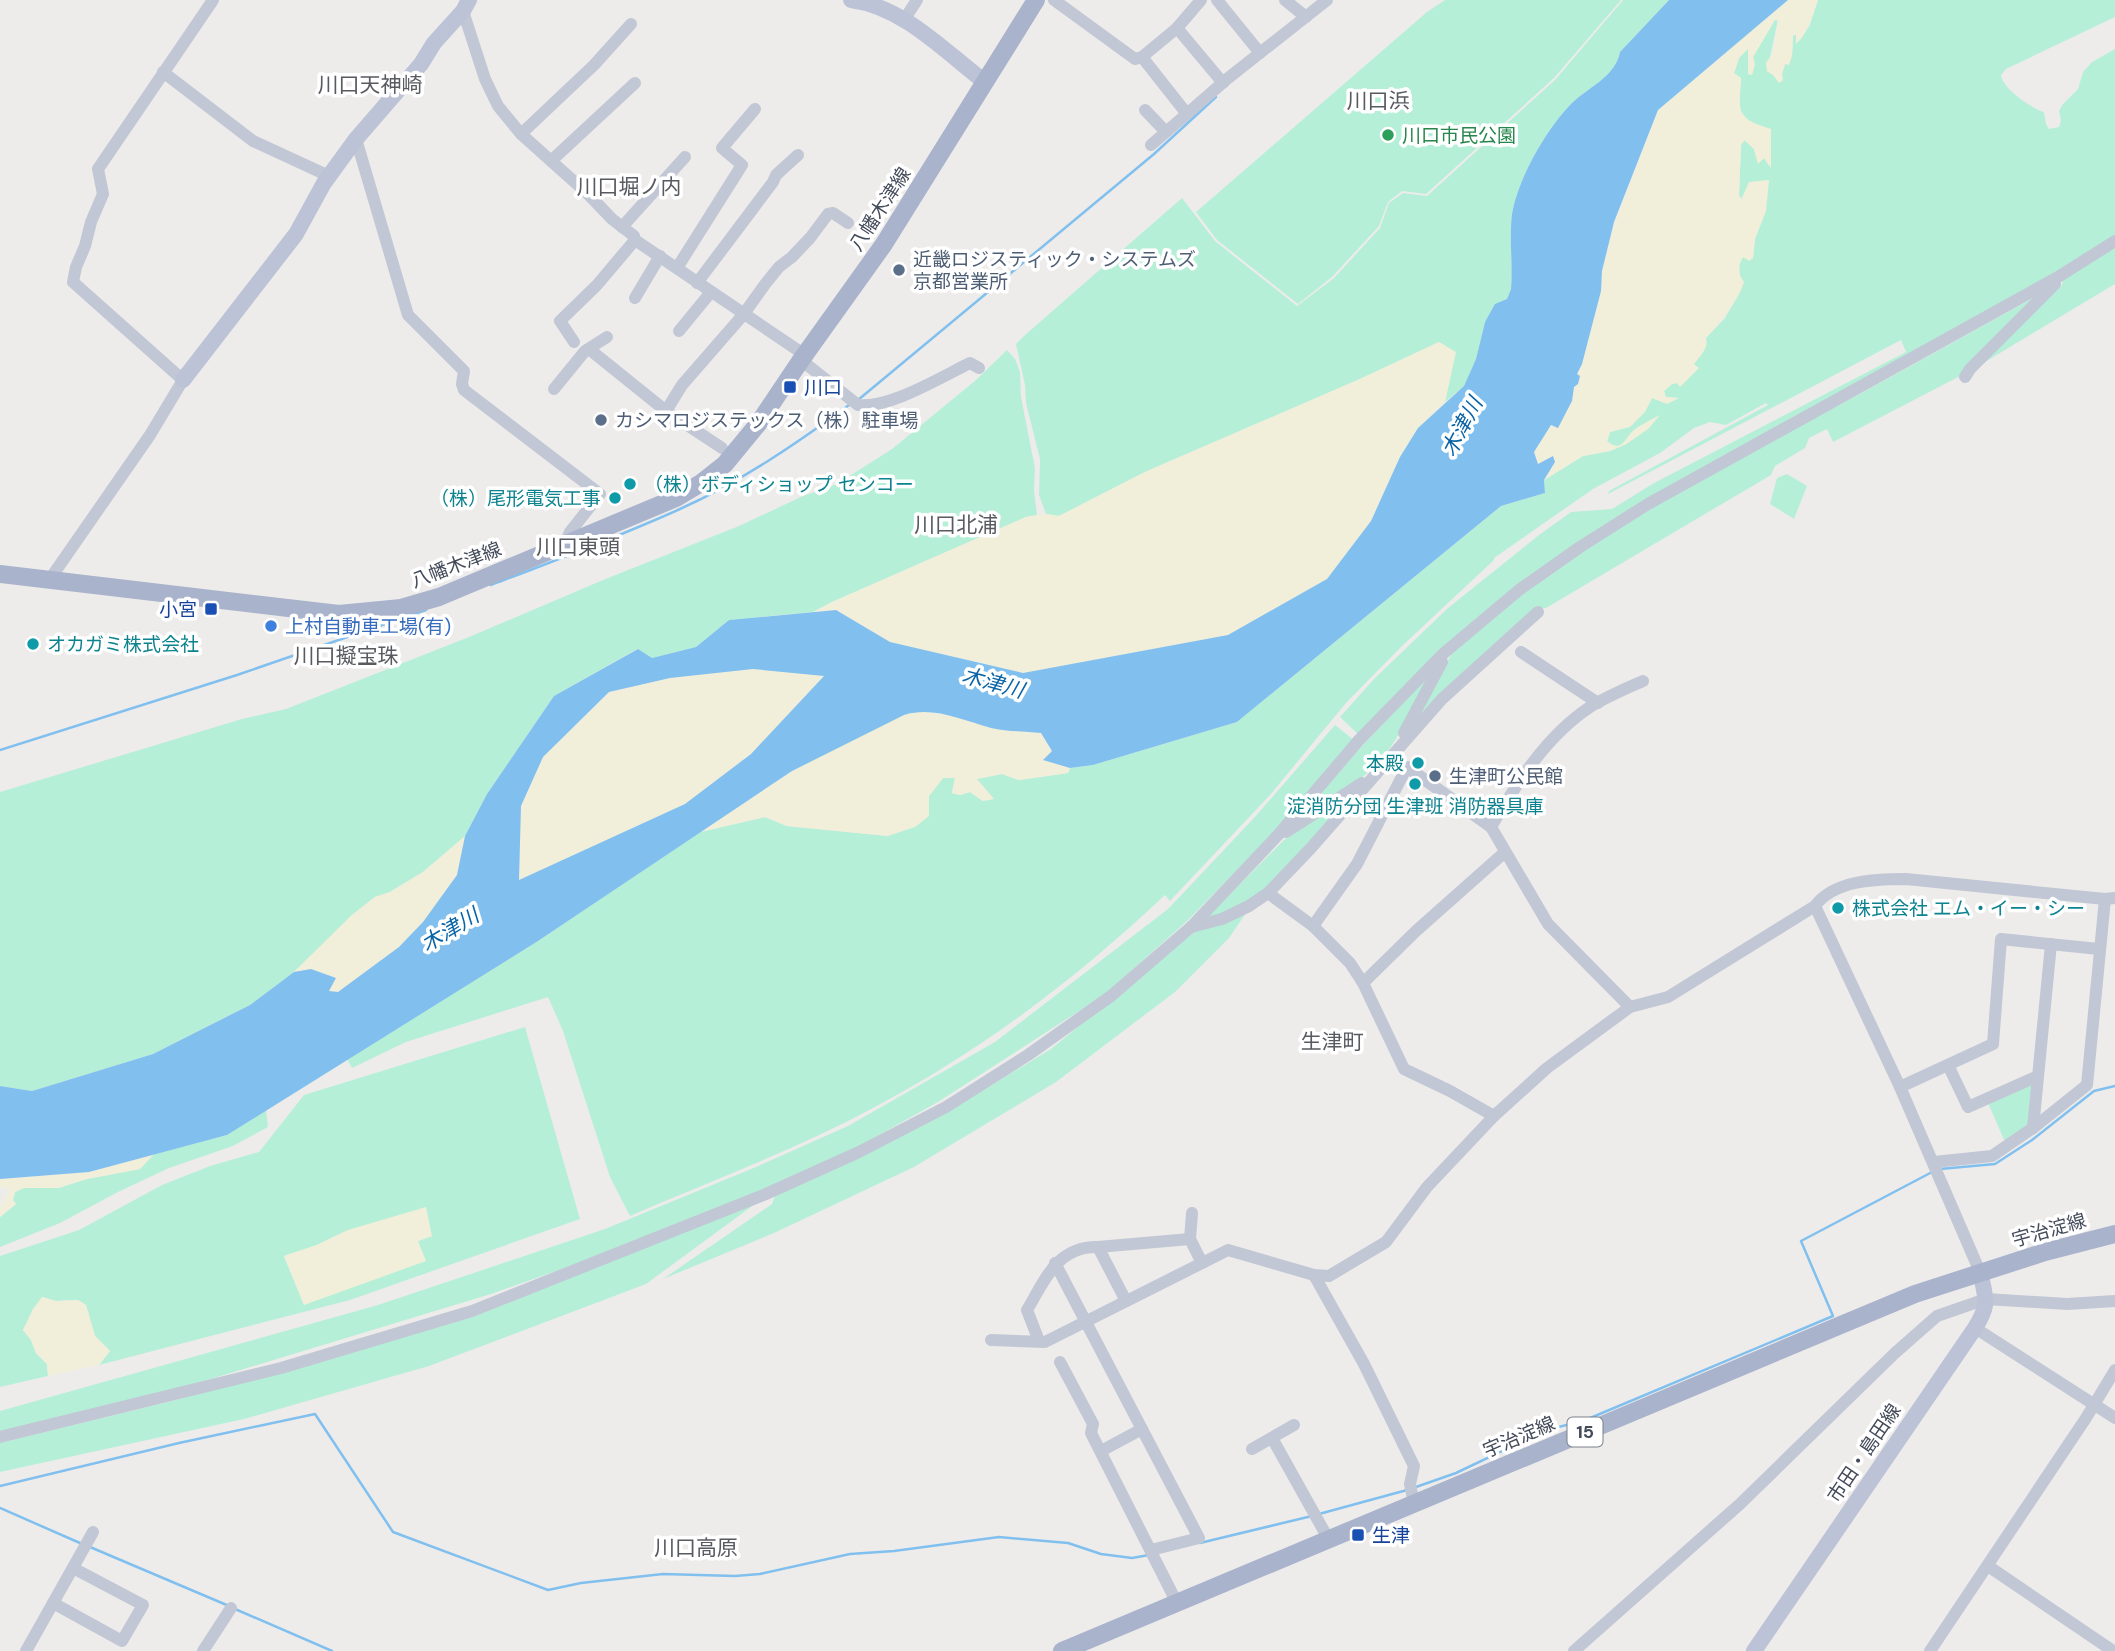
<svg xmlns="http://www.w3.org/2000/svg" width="2115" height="1651" font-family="'DM Sans','Noto Sans JP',sans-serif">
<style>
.green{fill:#b6efd8;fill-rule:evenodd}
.sand{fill:#f1efda}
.water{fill:#81c0ee;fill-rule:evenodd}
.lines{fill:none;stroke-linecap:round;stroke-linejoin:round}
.stream{stroke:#81c0ee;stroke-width:2.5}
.street{stroke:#c1c7d4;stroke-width:12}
.secondary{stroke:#bdc3d6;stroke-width:16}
.primary{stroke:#a9b3cc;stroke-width:18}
.leisure-dot{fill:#2e9e5b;stroke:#fff;stroke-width:2.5}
.service-dot{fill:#5c6f8a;stroke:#fff;stroke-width:2.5}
.transit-dot{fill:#1a4fb4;stroke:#fff;stroke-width:2.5}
.culture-dot{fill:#0f9aa8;stroke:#fff;stroke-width:2.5}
.shop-dot{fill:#3f7fe0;stroke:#fff;stroke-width:2.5}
.labels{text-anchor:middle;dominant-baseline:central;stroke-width:7;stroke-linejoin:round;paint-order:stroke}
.shield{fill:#fff;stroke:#7b808b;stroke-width:2}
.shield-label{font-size:18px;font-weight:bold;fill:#434a59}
.leisure-label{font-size:19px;fill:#27864d;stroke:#fff;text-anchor:start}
.street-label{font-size:19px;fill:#434a59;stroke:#fff}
.service-label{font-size:19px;fill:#4e5e75;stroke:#fff;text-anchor:start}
.transit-label{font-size:19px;fill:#164399;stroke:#fff;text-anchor:start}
.culture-label{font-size:19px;fill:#0d838f;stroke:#fff;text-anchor:start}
.shop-label{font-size:19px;fill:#366cbe;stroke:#fff;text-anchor:start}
.neighbourhood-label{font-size:21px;fill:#585a60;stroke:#fff}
.water-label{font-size:21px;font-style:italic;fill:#0863a7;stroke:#fff}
</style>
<rect width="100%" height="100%" fill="#eeeceb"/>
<g class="green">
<path d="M 1445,0 L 1621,0 L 1554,78 L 1426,194 L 1402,191 L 1388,202 L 1379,226 L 1332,277 L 1298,304 L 1217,240 L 1196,212 L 1427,12 Z"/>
<path d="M 1623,0 L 1669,0 L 1620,52 C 1615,78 1586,88 1570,105 C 1545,131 1518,179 1512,214 C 1509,238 1513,265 1511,289 L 1507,299 L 1485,322 L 1476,359 L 1464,386 L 1445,402 L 1455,352 L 1439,342 L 1360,379 L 1145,472 L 1059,516 L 1046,514 L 1039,495 L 1040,459 L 1026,403 L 1025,385 L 1016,344 L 1025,335 L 1182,198 L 1215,241 L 1297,306 L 1334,278 L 1380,228 L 1389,203 L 1403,193 L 1427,196 L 1555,80 Z"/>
<path d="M 1818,0 L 2115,0 L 2115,17 L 2006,69 L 2001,75 C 2002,88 2031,108 2044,112 L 2046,124 L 2049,129 L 2059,127 L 2061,120 L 2059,111 L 2063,104 L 2078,89 L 2083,72 L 2092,62 L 2115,49 L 2115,240 L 1544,568 L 1361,737 L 1340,717 L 1374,679 L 1448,608 L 1539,535 L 1571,512 L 1612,509 L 1654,483 L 1906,352 L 1901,340 L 1608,494 L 1609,491 L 1768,405 L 1766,403 L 1726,425 L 1710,422 L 1694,428 L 1660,453 L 1593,489 L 1494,558 L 1494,560 L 1401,647 L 1346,703 L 1270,795 L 1170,901 L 1165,895 C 1077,978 980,1052 873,1108 C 795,1150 711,1181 630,1216 L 610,1177 L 563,1031 L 548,997 L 406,1042 L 352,1068 L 347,1059 L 538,941 L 700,832 L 765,817 L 787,826 L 888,836 L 929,796 L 943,778 L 955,778 L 952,793 L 960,795 L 970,792 L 983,801 L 984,789 L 976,779 L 1002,774 L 1019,780 L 1068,773 L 1070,768 L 1093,765 L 1237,722 L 1501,506 L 1545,493 L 1544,480 L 1583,456 L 1610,451 L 1626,444 L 1648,429 L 1658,416 C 1650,421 1639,425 1633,431 C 1624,439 1622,454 1607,441 L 1610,432 C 1634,426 1641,419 1652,398 L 1660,401 L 1677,398 L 1665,397 L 1664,391 L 1672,384 L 1677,383 L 1680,386 L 1706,338 L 1725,318 L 1741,290 L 1739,264 L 1743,256 L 1753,258 L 1755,239 L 1759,225 L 1739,195 L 1741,145 L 1744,140 L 1754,149 L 1758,163 L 1764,158 L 1770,167 L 1749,122 L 1739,109 L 1741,79 L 1734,73 L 1739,58 L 1748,48 L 1748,74 L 1753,57 L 1775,19 L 1778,20 L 1767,71 L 1773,75 L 1782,74 L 1785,64 L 1792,56 L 1793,36 L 1809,27 Z"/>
<path d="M 2115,247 L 2115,284 L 1975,368 L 2062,285 L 2063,279 Z"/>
<path d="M 2053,287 L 1964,374 L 1833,442 L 1827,429 L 1809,438 L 1805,448 L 1775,466 L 1771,475 L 1546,608 L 1537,609 L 1409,730 L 1453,651 L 1519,594 L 1588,545 L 1679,491 L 1869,389 Z"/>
<path d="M 1007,350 L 1015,359 L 1020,372 L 1021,397 L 1035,468 L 1034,491 L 1037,515 L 1026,517 L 832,602 L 813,612 L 729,620 L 696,647 L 652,658 L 637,649 L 630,653 L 554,696 L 487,794 L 465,836 L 423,872 L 390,892 L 375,897 L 352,915 L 294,972 L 250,1005 L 153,1054 L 32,1091 L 0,1086 L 0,792 L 242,719 L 286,709 L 469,637 L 603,580 L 739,526 L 803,496 L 837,484 L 892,449 L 976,380 Z"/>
<path d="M 1787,474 L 1807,486 L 1794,519 L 1770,504 L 1777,478 Z"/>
<path d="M 1433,670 C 1418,698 1404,730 1385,755 C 1365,780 1318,809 1291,828 L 1361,747 Z"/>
<path d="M 1335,725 L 1354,740 L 1274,833 L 1186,922 L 1104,995 L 938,1102 L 861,1145 L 768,1188 L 616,1250 L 491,1294 L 165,1393 L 0,1434 L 0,1411 L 378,1305 L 605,1229 L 756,1167 L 848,1126 L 995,1042 L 1168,909 L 1254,818 Z"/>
<path d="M 1358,790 L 1266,890 L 1250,901 L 1203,921 L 1284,840 Z"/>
<path d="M 1248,910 L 1229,938 L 1175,992 L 1056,1082 L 914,1167 L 774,1233 L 663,1279 L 772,1204 L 776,1193 L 947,1112 L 1051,1049 L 1194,932 Z"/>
<path d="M 525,1027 L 580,1219 L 350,1300 L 99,1365 L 110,1351 L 95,1336 L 86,1305 L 78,1300 L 56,1301 L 42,1297 L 23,1330 L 31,1340 L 36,1353 L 47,1364 L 48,1376 L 0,1387 L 0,1256 L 79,1230 L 162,1185 L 210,1166 L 259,1152 L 304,1095 ZM 348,1230 L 432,1236 L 418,1241 L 304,1305 L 284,1256 L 317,1245 Z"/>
<path d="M 2035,1081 L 2030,1122 L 2026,1129 L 2005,1142 L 1988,1103 Z"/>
<path d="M 266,1110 L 268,1127 L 233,1146 L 169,1168 L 118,1192 L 60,1223 L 0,1247 L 0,1217 L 16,1204 L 13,1200 L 15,1192 L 24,1188 L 58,1188 L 87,1179 L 140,1169 L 154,1154 L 227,1135 Z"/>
<path d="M 755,1204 L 646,1284 L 429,1366 L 244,1419 L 0,1472 L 0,1443 L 176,1400 L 477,1315 Z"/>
</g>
<g class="sand">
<path d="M 1788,0 L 1818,0 C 1812,15 1809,33 1796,44 L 1796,34 L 1793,36 L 1792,56 L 1789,65 L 1785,64 L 1782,74 L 1783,80 L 1779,83 L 1773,75 L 1767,71 L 1766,63 L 1773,53 L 1778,21 L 1775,20 L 1753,57 L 1755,64 L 1752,75 L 1748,74 L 1749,63 L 1748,49 L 1739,58 L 1734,73 L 1741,78 C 1739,113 1735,118 1771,129 L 1771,168 L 1764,158 L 1758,164 L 1754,149 L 1745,140 L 1741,145 L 1739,196 L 1741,200 L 1749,182 L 1769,180 L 1766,211 L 1755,239 L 1753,258 L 1749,261 L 1743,257 C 1738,266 1737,273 1744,282 C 1738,301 1720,323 1706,338 C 1709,348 1700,356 1694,364 L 1699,368 L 1680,387 L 1677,383 L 1672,384 L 1664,391 L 1666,397 L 1679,398 L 1667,404 L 1652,398 L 1645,412 L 1630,427 L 1610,432 L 1607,442 C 1623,453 1625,438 1634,430 C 1642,424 1652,420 1660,415 L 1648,429 L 1626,444 L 1610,451 L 1583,456 L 1544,480 L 1555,462 L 1553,457 L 1538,464 L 1534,452 L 1551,425 L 1557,428 L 1572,401 L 1577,375 L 1582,364 L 1601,291 L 1602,271 L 1615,222 L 1658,110 Z"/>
<path d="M 1439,342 L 1456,352 L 1445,402 L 1418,428 L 1400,457 L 1371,521 L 1327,579 L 1228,635 L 1023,673 L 890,642 L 836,610 L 813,612 L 832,602 L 1026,517 L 1046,514 L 1059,516 L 1145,472 L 1360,379 Z"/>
<path d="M 753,669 L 825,676 L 751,754 L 685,804 L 519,880 L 521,806 L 543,757 L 610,692 L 670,678 Z"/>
<path d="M 918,710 L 951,716 L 994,728 L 1041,733 L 1052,752 L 1044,760 L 1070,768 L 1068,773 L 1019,780 L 1002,774 L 977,779 L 994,799 L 983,801 L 970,792 L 960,795 L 952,793 L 955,778 L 943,778 L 929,796 L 929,816 L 915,827 L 888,836 L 787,826 L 765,817 L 700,832 L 792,771 L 889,721 Z"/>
<path d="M 465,836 L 457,875 L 423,922 L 399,947 L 338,992 L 328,992 L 335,978 L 311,969 L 294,972 L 352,915 L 375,897 L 390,892 L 423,872 Z"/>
<path d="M 154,1154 L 140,1169 L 87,1179 L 58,1188 L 24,1188 L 15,1192 L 13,1200 L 16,1204 L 0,1217 L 0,1208 L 9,1190 L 0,1187 L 0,1179 L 89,1172 Z"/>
<path d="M 426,1207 L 432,1236 L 418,1241 L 426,1261 L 304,1305 L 284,1256 L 317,1245 L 348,1230 Z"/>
<path d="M 42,1297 L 56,1301 L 78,1300 L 86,1305 L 95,1336 L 110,1351 L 99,1365 L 48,1376 L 47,1364 L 36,1353 L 31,1340 L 23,1330 L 33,1309 Z"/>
</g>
<path class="water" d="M 1669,0 L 1788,0 L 1658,110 L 1614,222 L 1602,271 L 1601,291 L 1582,364 L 1577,374 L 1580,376 L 1578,384 L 1574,387 L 1572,401 L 1558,428 L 1551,425 L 1534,452 L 1538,464 L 1553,456 L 1555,462 L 1544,480 L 1545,493 L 1501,506 L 1237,722 L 1093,765 L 1070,768 L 1043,760 L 1052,751 L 1041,733 C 1025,731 1007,732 991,728 C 962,720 933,706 904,715 L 792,771 L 538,941 L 227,1135 L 89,1172 L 0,1179 L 0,1086 L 32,1091 L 153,1054 L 250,1005 L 294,972 L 311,969 L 336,978 L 329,991 L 338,992 L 399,947 L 423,922 L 457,875 L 465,836 L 487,794 L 554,696 L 638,649 L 652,658 L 696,647 L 729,620 L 836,610 L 890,642 L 1023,673 L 1228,635 L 1327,579 L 1371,521 L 1400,457 L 1418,428 L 1464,386 L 1476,359 L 1485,322 L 1495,304 L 1507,299 L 1511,289 C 1513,265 1509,238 1512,214 C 1518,179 1545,131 1570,105 C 1586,88 1615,78 1620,52 ZM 753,669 L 824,676 L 751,754 L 685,804 L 519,880 L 521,806 L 543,757 L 609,692 L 670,678 Z"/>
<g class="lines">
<g class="stream">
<path d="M 858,400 L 1154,154 L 1216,97"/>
<path d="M 491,585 C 554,561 618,537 680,509 C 740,482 796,444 849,405"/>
<path d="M 0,750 L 237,675 L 426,610"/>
<path d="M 1940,1169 L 1995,1164 L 2032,1140 L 2094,1091 L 2115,1086"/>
<path d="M 0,1486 L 179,1443 L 315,1414 L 393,1532 L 548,1590 L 581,1583 L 663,1574 L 735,1576 L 760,1574 L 850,1554 L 894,1551 L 999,1537 L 1068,1543 L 1101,1554 L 1132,1558 L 1149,1555"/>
<path d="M 1416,1487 L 1456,1473 L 1546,1430 L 1583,1421 L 1833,1316 L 1801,1241 L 1934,1171"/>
<path d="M 0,1508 L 80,1543"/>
<path d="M 1319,1514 L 1407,1490"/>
<path d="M 1200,1543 L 1312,1516"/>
<path d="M 90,1547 L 229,1606"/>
<path d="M 235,1609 L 332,1651"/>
</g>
<g class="street">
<path d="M 1054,0 L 1135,59 L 1142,57 L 1177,28 L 1201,0"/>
<path d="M 1217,0 L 1260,53"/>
<path d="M 1285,0 L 1306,17"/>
<path d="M 463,11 L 485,79 L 498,106 L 521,134 L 588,194 L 612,219 L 634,236 L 635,240 L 805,355"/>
<path d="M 904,20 L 917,0"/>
<path d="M 1177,28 L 1223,83"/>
<path d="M 1142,57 L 1187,114"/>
<path d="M 163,72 L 253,141 L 329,176"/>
<path d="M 1145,110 L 1166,132"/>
<path d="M 521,134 L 594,65 L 631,24"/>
<path d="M 356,139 L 408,315 L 464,371 L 462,384 L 464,390 L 600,494 L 570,532 L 564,545"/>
<path d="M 1151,145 L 1227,79 L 1327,0"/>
<path d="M 551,161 L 635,83"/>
<path d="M 622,227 L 685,157"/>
<path d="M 677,268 L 742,165 L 722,148 L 755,109"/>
<path d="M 697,283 L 773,182 L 776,175 L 798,155"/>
<path d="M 635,298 L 660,256"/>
<path d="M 679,331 L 711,292"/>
<path d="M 574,342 L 560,321 L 597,285 L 635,240"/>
<path d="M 589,349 L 666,411"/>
<path d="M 801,360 L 858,405 C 889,409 941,377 970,363 L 979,368"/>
<path d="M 1965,377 L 1970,369 L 2055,284"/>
<path d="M 554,389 L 585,351 L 607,337"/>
<path d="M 722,448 L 666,411 L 682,385 L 743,315 L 766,283 L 779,267 L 792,257 L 810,238 L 828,214 L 833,213 L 848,223"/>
<path d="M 50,579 L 150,435 L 183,380 L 73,282 L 76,267 L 85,246 L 91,222 L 103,194 L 98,169 L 213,0"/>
<path d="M 1521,652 L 1598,703"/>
<path d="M 1404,733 L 1442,662"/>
<path d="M 1407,767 L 1491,827 L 1548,924 L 1630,1007"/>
<path d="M 1491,827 C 1517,783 1546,736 1590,707 C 1606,697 1625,689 1643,681"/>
<path d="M 1286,832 L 1362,783"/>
<path d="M 1268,893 L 1313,926 L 1350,963 L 1363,983 L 1404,1069 L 1450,1091 L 1494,1116"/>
<path d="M 1815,906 L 1900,1087 L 1980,1272"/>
<path d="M 1313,926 L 1357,864 L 1407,767"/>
<path d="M 1191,927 L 1222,919 L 1249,906 L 1268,893 L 1311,848 L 1442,699 L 1538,612"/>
<path d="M 1363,983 L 1416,931 L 1505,852"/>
<path d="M 1948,1065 L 1968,1107 L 2038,1076"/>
<path d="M 1900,1087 L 1993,1044 L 2001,939 L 2099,949"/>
<path d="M 2033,1128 L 2051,944"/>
<path d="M 1934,1162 L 1992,1156 L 2033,1128 L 2087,1085 L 2105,899"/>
<path d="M 1192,1213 L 1190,1239 L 1202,1263"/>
<path d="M 1098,1247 L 1126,1301"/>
<path d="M 1055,1263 L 1199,1538 L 1151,1550"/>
<path d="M 1314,1275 L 1364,1364 L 1414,1466 L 1410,1484 L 1414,1504"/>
<path d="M 1975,1328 L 2115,1418"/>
<path d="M 991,1340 L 1045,1342 L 1228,1250 L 1314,1275 L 1329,1276 L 1386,1242 L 1427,1187 L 1494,1116 L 1547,1068 L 1630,1007 L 1668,997 L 1815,906 C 1834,880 1876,879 1906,879 L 2105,899 L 2115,898"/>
<path d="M 1039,1341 L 1027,1310 C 1045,1280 1057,1246 1098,1247 L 1190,1239"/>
<path d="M 1060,1362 L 1093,1424 L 1091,1433 L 1177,1603"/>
<path d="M 0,1437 L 281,1368 L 472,1311 L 766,1194 L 859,1152 L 946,1107 L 1028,1055 L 1111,996 L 1191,927 L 1279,834 L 1359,740 L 1444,653 L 1519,590 L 1580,547 L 1648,504 L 2058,277 L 2115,241"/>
<path d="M 1272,1438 L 1329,1540"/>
<path d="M 1252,1449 L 1294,1425"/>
<path d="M 1101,1451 L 1142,1429"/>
<path d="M 1988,1566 L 2113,1651"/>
<path d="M 53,1603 L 122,1641 L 143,1605 L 73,1568"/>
<path d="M 26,1651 L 93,1532"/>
<path d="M 203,1651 L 231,1608"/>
<path d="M 1574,1651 L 1740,1504 L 1895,1353 L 1937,1316 L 1986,1299 L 2067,1304 L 2115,1301"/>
<path d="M 1930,1651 L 2086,1418 L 2115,1370"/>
</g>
<g class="secondary">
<path d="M 851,0 C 904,7 944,51 985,82"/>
<path d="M 183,380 L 296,234 L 324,183 L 356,139 L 421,64 L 434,43 L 463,11 L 469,0"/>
<path d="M 1754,1651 L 1975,1328 C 1990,1304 1986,1299 1980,1272"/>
</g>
<g class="primary">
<path d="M 0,574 L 339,614 L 401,608 L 439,597 L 676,498 L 701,483 L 725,464 L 758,424 L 801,360 L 884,244 L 1036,0"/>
<path d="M 1062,1651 L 1915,1294 L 2045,1252 L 2115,1234"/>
</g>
</g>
<circle class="leisure-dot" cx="1388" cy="135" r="7"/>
<g class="service-dot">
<circle cx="899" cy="270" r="7"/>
<circle cx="601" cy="420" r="7"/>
<circle cx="1435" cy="776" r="7"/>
</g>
<g class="transit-dot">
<rect x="783" y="380" width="14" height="14" rx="3.5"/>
<rect x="204" y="602" width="14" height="14" rx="3.5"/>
<rect x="1351" y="1528" width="14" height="14" rx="3.5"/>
</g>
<g class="culture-dot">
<circle cx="630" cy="484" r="7"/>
<circle cx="615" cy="498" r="7"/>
<circle cx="33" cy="644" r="7"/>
<circle cx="1418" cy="763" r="7"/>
<circle cx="1415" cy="784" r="7"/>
<circle cx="1838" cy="908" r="7"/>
</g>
<circle class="shop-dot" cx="271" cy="626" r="7"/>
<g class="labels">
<rect class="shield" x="1567.5" y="1417.5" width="35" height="29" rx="5"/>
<g class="shield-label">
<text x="1585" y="1432">15</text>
</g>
<g class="leisure-label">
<text x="1402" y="135">川口市民公園</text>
</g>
<g class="street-label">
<text transform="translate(880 209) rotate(-57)">八幡木津線</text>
<text transform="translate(456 565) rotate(-21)">八幡木津線</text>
<text transform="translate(2049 1230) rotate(-16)">宇治淀線</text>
<text transform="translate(1519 1437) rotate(-23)">宇治淀線</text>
<text transform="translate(1864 1453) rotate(-56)">市田・島田線</text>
</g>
<g class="service-label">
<text x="913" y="259">近畿ロジスティック・システムズ<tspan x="913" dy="22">京都営業所</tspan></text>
<text x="615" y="420">カシマロジステックス（株）駐車場</text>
<text x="1449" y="776">生津町公民館</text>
</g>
<g class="transit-label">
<text x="804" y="387">川口</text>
<text x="197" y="609" text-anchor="end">小宮</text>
<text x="1372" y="1535">生津</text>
</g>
<g class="culture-label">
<text x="644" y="484">（株）ボディショップ センコー</text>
<text x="601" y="498" text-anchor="end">（株）尾形電気工事</text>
<text x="47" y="644">オカガミ株式会社</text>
<text x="1404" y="763" text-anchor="end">本殿</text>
<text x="1415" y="806" text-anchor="middle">淀消防分団 生津班 消防器具庫</text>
<text x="1852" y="908">株式会社 エム・イー・シー</text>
</g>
<g class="shop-label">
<text x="285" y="626">上村自動車工場(有)</text>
</g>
<g class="neighbourhood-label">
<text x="370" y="85">川口天神崎</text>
<text x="1378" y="101">川口浜</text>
<text x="629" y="187">川口堀ノ内</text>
<text x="956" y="525">川口北浦</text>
<text x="578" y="547">川口東頭</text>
<text x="346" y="656">川口擬宝珠</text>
<text x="1332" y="1042">生津町</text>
<text x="696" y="1548">川口高原</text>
</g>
<g class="water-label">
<text transform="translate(1462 427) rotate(-62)">木津川</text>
<text transform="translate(993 683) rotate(15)">木津川</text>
<text transform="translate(450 930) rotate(-31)">木津川</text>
</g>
</g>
</svg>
